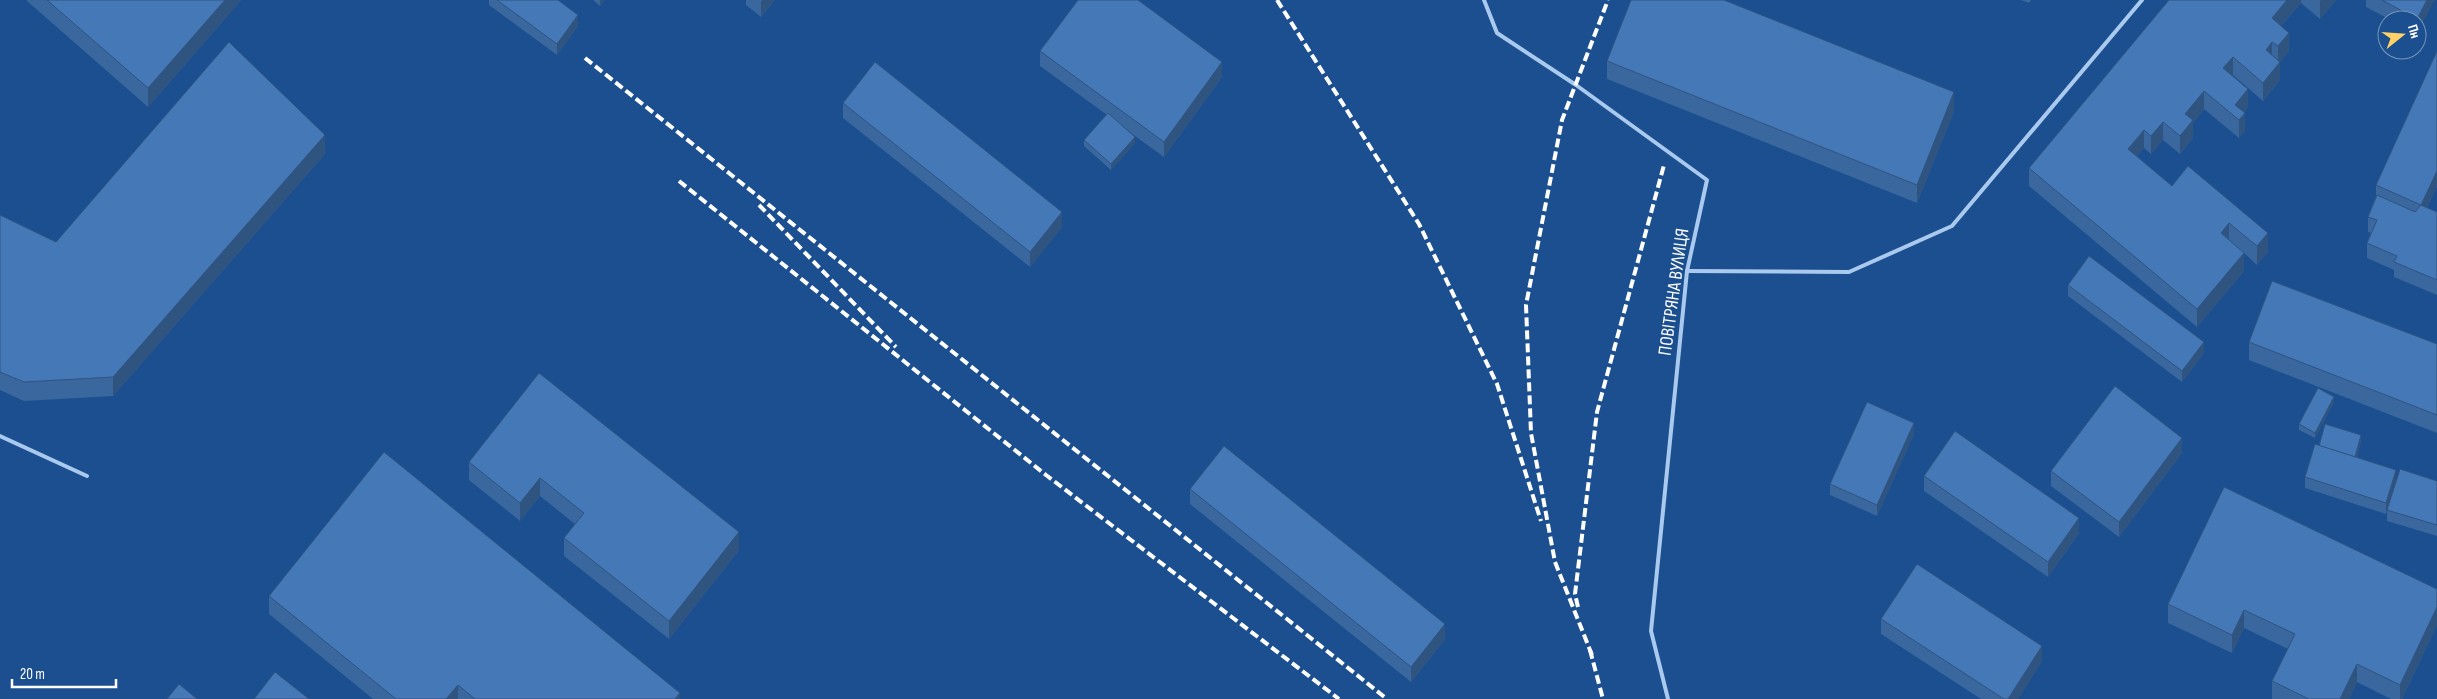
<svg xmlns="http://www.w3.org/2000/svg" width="2437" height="699" font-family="'Sofia Sans Condensed',sans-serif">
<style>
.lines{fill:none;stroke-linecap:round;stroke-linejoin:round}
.lane{stroke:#a9c9ee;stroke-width:4}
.rail{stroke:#fff;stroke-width:4;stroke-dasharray:9 4;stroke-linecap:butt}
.wall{fill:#3a679d}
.shaded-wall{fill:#305480}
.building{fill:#4478b7;stroke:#305480}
.labels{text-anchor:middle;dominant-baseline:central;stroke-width:4.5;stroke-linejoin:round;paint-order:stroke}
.street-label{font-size:19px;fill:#fff;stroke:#1b4f8f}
</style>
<rect width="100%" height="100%" fill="#1b4f8f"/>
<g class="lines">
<g class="lane">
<path d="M 1484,0 L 1497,33 L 1576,85 L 1707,180 L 1687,271 L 1651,631 L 1668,699"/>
<path d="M 1687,271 L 1849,272 L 1952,226 L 2142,0"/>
<path d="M 0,436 L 87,476"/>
</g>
<g class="rail">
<path d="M 1277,0 L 1419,224 L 1497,384 L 1541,521"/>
<path d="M 585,58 L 1387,699"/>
<path d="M 679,181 L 1046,475 L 1339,699"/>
<path d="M 759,205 L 896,347"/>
<path d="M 1578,607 L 1575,594 L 1597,412 L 1664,165"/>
<path d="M 1590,650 L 1603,699"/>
<path d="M 1592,655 L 1555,562 L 1531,433 L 1526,305 L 1562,120 L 1608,0"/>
</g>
</g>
<g class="wall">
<path d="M 27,0 L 241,0 L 148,107 L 27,1 Z"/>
<path d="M 489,0 L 558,0 L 578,26 L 557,55 L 489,5 Z"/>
<path d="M 593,0 L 605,0 L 600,6 Z"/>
<path d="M 746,0 L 775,0 L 761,17 L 746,5 Z"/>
<path d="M 2021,0 L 2031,0 L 2029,3 Z"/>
<path d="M 2169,0 L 2336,0 L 2320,19 L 2301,3 L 2281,26 L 2289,51 L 2280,62 L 2280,80 L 2263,101 L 2233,75 L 2232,76 L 2248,107 L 2244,112 L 2245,131 L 2239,138 L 2204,109 L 2193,123 L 2193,138 L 2180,154 L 2163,140 L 2151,154 L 2144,148 L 2137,156 L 2172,186 L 2188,166 L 2268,252 L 2257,265 L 2244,253 L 2244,271 L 2197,327 L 2029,186 L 2029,168 Z"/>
<path d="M 2366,0 L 2435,0 L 2417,20 L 2391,20 L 2366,7 Z"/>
<path d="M 1040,51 L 1222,77 L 1164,157 L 1128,131 L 1135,143 L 1111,170 L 1084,146 L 1084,140 L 1107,115 L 1040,66 Z"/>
<path d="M 1607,61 L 1954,111 L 1917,203 L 1607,79 Z"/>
<path d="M 843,103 L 1062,227 L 1030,267 L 843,118 Z"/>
<path d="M 325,154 L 113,396 L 24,401 L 0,390 L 0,215 L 56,242 Z"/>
<path d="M 2376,185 L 2437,186 L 2427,208 L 2437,212 L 2437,295 L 2394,277 L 2394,270 L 2367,258 L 2367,243 L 2371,233 L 2368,232 L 2368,217 L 2376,196 Z"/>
<path d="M 2068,285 L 2204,353 L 2182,382 L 2068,296 Z"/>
<path d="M 2249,342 L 2437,344 L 2437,433 L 2249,360 Z"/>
<path d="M 539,373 L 739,550 L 669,639 L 564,556 L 564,538 L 575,524 L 540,496 L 520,521 L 469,480 L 469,462 Z"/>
<path d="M 2334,402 L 2315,438 L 2299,430 L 2299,424 Z"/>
<path d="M 1914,434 L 1877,516 L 1830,495 L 1830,484 Z"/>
<path d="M 2361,441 L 2357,458 L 2396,481 L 2386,514 L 2305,488 L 2305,477 L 2319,446 Z"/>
<path d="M 2182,453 L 2119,537 L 2051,486 L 2051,471 Z"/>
<path d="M 1924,476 L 2079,533 L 2048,577 L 1924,491 Z"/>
<path d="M 2437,481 L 2437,536 L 2387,521 L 2387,510 Z"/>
<path d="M 1190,489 L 1445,639 L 1411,682 L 1190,504 Z"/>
<path d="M 2437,589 L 2437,625 L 2402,699 L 2391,699 L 2357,682 L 2349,699 L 2272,699 L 2272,681 L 2288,649 L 2244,628 L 2232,653 L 2168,623 L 2168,604 Z"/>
<path d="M 269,596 L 680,699 L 373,699 L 269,614 Z"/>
<path d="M 1881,619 L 2042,661 L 2018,699 L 1981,699 L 1881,634 Z"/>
</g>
<g class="shaded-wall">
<path d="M 225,0 L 241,0 L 148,107 L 148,88 Z"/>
<path d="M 600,0 L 605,0 L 600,6 Z"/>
<path d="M 762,0 L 775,0 L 761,17 L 761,2 Z"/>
<path d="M 2287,0 L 2301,0 L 2301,3 L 2272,36 L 2272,18 Z"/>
<path d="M 2321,0 L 2336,0 L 2320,19 L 2320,1 Z"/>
<path d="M 2427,0 L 2435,0 L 2417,33 L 2417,19 Z"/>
<path d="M 578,15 L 578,26 L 557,55 L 557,44 Z"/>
<path d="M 2289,33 L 2289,51 L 2278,65 L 2278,46 Z"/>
<path d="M 2272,42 L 2272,60 L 2266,50 Z"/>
<path d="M 2233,57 L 2233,75 L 2223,87 L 2223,68 Z"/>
<path d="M 1222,62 L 1222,77 L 1164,157 L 1164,142 Z"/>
<path d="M 2280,62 L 2280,80 L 2263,101 L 2263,83 Z"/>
<path d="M 2248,89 L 2248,107 L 2238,120 L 2235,105 Z"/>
<path d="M 2204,91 L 2204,109 L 2193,123 L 2193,138 L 2180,154 L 2180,136 L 2185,114 Z"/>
<path d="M 1954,92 L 1954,111 L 1917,203 L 1917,185 Z"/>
<path d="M 2245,113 L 2245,131 L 2239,138 L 2239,120 Z"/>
<path d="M 2163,122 L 2163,140 L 2151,154 L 2151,136 Z"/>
<path d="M 2144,130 L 2144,148 L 2128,167 L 2128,149 Z"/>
<path d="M 325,135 L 325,154 L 113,396 L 113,377 Z"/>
<path d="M 1135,137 L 1135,143 L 1111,170 L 1111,164 Z"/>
<path d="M 2437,171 L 2437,186 L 2421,220 L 2421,205 Z"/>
<path d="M 1062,212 L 1062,227 L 1030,267 L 1030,252 Z"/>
<path d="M 2229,223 L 2229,241 L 2221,233 Z"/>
<path d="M 2268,233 L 2268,252 L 2257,265 L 2257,246 Z"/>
<path d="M 2244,253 L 2244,271 L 2197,327 L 2197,309 Z"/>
<path d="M 2204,342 L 2204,353 L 2182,382 L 2182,371 Z"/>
<path d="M 2334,397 L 2334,402 L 2315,438 L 2315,433 Z"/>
<path d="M 1914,423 L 1914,434 L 1877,516 L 1877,505 Z"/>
<path d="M 2361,435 L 2361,441 L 2355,464 L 2355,458 Z"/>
<path d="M 2182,438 L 2182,453 L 2119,537 L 2119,522 Z"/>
<path d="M 2396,470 L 2396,481 L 2386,514 L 2386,503 Z"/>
<path d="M 540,478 L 540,496 L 520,521 L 520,503 Z"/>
<path d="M 2079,518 L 2079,533 L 2048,577 L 2048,562 Z"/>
<path d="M 739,532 L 739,550 L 669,639 L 669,621 Z"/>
<path d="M 2437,607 L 2437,625 L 2402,699 L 2400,699 L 2400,685 Z"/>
<path d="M 2244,610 L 2244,628 L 2232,653 L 2232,635 Z"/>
<path d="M 1445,624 L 1445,639 L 1411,682 L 1411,667 Z"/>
<path d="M 2042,646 L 2042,661 L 2018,699 L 2008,699 Z"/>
<path d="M 2357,664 L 2357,682 L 2349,699 L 2340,699 Z"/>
<path d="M 458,685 L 458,699 L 446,699 Z"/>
<path d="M 680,693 L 680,699 L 675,699 Z"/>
</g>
<g class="building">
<path d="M 47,0 L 225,0 L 148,88 Z"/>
<path d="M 497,0 L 558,0 L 578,15 L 557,44 Z"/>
<path d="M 1078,0 L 1138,0 L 1222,62 L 1164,142 L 1040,51 Z"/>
<path d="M 1631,0 L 1724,0 L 1954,92 L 1917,185 L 1607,61 Z"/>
<path d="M 2169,0 L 2287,0 L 2272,18 L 2289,33 L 2278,46 L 2272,42 L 2266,50 L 2280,62 L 2263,83 L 2233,57 L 2223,68 L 2248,89 L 2235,105 L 2245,113 L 2239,120 L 2204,91 L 2185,114 L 2193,120 L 2180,136 L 2163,122 L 2151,136 L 2144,130 L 2128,149 L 2172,186 L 2188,166 L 2268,233 L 2257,246 L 2229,223 L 2221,233 L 2244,253 L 2197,309 L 2029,168 Z"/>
<path d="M 2382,0 L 2427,0 L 2417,19 Z"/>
<path d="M 229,42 L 325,135 L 113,377 L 24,382 L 0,372 L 0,215 L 56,242 Z"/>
<path d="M 2437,51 L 2437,171 L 2421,205 L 2376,185 Z"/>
<path d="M 875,62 L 1062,212 L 1030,252 L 843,103 Z"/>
<path d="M 1108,113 L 1135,137 L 1111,164 L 1084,140 Z"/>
<path d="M 2377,195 L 2415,212 L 2421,205 L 2437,212 L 2437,280 L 2394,262 L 2397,256 L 2367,243 L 2377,220 L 2368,217 Z"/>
<path d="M 2089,256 L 2204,342 L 2182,371 L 2068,285 Z"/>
<path d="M 2272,281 L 2437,344 L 2437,415 L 2249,342 Z"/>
<path d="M 539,373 L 739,532 L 669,621 L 564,538 L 584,513 L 540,478 L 520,503 L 469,462 Z"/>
<path d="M 2115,386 L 2182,438 L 2119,522 L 2051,471 Z"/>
<path d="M 2318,388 L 2334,397 L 2315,433 L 2299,424 Z"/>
<path d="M 1867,402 L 1914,423 L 1877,505 L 1830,484 Z"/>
<path d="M 2325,424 L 2361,435 L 2355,457 L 2319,446 Z"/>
<path d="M 1955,431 L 2079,518 L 2048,562 L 1924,476 Z"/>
<path d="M 2315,444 L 2396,470 L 2386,503 L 2305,477 Z"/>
<path d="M 1224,446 L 1445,624 L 1411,667 L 1190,489 Z"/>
<path d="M 384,452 L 680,693 L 675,699 L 475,699 L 458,685 L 446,699 L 396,699 L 269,596 Z"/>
<path d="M 2400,469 L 2437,481 L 2437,525 L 2387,510 Z"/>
<path d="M 2224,487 L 2437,589 L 2437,607 L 2400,685 L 2357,664 L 2340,699 L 2309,699 L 2272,681 L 2295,634 L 2244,610 L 2232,635 L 2168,604 Z"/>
<path d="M 1917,564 L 2042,646 L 2008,699 L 2004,699 L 1881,619 Z"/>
<path d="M 275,672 L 309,699 L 254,699 Z"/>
<path d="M 179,684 L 197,699 L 167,699 Z"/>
</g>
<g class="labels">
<g class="street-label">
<text transform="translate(1674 292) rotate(-82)">ПОВІТРЯНА ВУЛИЦЯ</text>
</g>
</g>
<g transform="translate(2402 35) rotate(73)"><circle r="24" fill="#1b4f8f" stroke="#7695bc"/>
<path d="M0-4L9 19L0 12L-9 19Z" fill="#ffd166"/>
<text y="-8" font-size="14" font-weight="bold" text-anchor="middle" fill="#ffffff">Пн</text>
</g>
<path d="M12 679v8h104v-8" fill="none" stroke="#ffffff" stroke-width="2.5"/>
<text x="20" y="679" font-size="15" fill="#ffffff" stroke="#1b4f8f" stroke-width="4" paint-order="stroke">20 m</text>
</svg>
